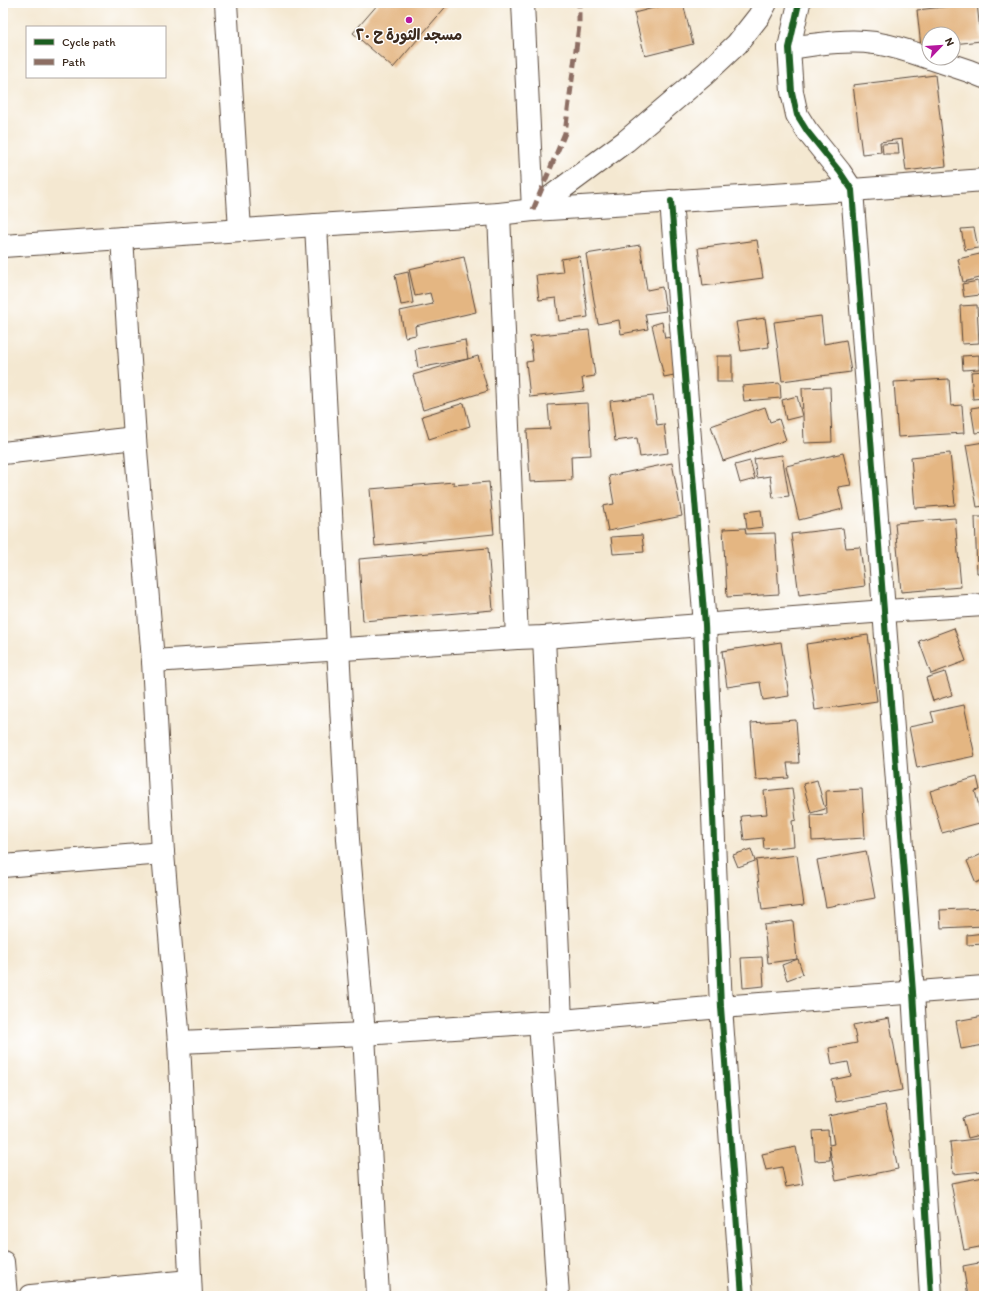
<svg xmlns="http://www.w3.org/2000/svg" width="987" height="1299" font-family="Itim,'Playpen Sans Arabic',sans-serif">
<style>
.building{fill:#e4b682}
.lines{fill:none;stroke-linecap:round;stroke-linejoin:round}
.minor-casing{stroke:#574639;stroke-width:24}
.minor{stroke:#fff;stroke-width:22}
.quiet{stroke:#8d6e63;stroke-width:5;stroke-dasharray:10 5;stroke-linecap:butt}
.cycleway-casing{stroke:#fff;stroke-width:8}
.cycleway{stroke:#1b5e20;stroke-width:6}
.poi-dot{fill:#b5179e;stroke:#fff;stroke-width:1.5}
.labels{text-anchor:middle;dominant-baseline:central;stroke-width:3;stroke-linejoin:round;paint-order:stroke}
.poi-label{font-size:15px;font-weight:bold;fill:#3b2a1e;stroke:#fff}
</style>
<rect width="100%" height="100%" fill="#fff"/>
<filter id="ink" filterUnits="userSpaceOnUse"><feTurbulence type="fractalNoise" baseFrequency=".025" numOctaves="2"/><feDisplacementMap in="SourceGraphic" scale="8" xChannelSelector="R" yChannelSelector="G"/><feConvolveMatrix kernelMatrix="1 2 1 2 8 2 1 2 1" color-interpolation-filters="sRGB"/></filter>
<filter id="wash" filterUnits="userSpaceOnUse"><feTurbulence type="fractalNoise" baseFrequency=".012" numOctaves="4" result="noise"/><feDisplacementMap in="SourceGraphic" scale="16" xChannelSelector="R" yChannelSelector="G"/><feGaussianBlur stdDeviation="0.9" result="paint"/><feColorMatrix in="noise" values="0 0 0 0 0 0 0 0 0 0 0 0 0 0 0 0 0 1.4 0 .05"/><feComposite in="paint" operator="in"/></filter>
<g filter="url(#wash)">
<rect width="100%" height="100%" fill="#f4e8d1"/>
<g id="blocks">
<g class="building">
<path d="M 379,3 L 449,3 L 393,68 L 353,33 Z"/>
<path d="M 673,3 L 683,3 L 693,44 L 645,56 L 634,13 Z"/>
<path d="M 977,3 L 981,41 L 953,44 L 953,34 L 929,34 L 929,46 L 921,47 L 917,10 Z"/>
<path d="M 935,75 L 946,166 L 906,171 L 902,139 L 880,142 L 881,152 L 862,154 L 853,85 Z"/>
<path d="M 898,143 L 899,154 L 883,154 L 882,144 Z"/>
<path d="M 974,228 L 978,248 L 965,250 L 961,229 Z"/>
<path d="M 757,240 L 763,278 L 703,286 L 698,248 Z"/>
<path d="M 640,245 L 647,290 L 662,287 L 666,311 L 645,314 L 648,329 L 621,334 L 619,320 L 598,324 L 586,254 Z"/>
<path d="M 984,253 L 984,277 L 963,282 L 958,259 Z"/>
<path d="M 580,256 L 588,317 L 559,321 L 556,298 L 539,300 L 536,275 L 563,272 L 561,259 Z"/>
<path d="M 464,257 L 476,312 L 415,326 L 416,335 L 405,337 L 400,311 L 433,304 L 430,293 L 415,296 L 409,269 Z"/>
<path d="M 408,272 L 413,303 L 401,305 L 395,275 Z"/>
<path d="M 978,281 L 980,295 L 964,297 L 962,284 Z"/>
<path d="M 977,305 L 979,343 L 962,344 L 960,306 Z"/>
<path d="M 821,316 L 824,344 L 846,340 L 851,372 L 782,381 L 774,322 Z"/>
<path d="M 765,318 L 769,347 L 741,351 L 736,322 Z"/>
<path d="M 662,322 L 665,338 L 671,337 L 679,374 L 664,377 L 652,325 Z"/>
<path d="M 589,330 L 595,376 L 582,378 L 584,391 L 530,397 L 526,362 L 533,361 L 530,336 Z"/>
<path d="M 465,340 L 468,359 L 418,368 L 415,349 Z"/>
<path d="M 979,355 L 979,369 L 963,370 L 962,356 Z"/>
<path d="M 478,356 L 488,391 L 423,410 L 413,375 Z"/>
<rect x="717" y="356" width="15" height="26"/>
<path d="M 984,371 L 984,398 L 973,399 L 971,372 Z"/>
<path d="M 949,379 L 951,406 L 962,405 L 964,433 L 898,437 L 894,382 Z"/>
<path d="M 780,383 L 781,398 L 744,401 L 742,386 Z"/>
<path d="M 830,387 L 832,442 L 804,443 L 802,388 Z"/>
<path d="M 653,396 L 657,425 L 664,424 L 668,453 L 640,457 L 637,438 L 615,441 L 610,401 Z"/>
<path d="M 797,396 L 802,416 L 786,420 L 782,400 Z"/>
<path d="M 464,403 L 470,426 L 429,439 L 422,416 Z"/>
<path d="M 588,403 L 591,455 L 571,456 L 572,480 L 530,482 L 527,430 L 550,429 L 548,405 Z"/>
<path d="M 984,406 L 984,432 L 975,433 L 971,408 Z"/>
<path d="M 765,407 L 770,422 L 779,419 L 786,440 L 723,461 L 711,426 Z"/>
<path d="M 984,442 L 984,506 L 977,507 L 966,445 Z"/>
<path d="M 843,453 L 851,485 L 838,487 L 843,509 L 799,520 L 786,466 Z"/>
<path d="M 950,453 L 955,505 L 915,508 L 911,457 Z"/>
<path d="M 782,455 L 789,496 L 773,498 L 770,476 L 757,478 L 754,459 Z"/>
<path d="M 750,461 L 755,479 L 740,483 L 735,465 Z"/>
<path d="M 672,463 L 682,516 L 608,531 L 603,506 L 614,504 L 609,476 Z"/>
<path d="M 454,482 L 454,485 L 489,482 L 494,534 L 375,546 L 370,489 Z"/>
<path d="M 761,510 L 763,527 L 747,529 L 745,512 Z"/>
<path d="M 975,517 L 984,517 L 984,573 L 977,573 Z"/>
<path d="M 955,518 L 961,587 L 901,592 L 895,523 Z"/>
<path d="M 745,528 L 746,534 L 775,533 L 779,594 L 727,597 L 723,529 Z"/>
<path d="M 843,528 L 846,548 L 860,547 L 865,586 L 799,595 L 791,534 Z"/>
<path d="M 642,535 L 644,552 L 613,554 L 611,537 Z"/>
<path d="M 488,548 L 493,610 L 363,621 L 359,559 Z"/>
<path d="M 954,628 L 966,661 L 931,674 L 919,641 Z"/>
<path d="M 868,635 L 877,701 L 815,710 L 806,644 Z"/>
<path d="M 781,642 L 789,696 L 763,700 L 760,682 L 727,687 L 722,651 Z"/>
<path d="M 945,672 L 952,695 L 933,701 L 926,678 Z"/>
<path d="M 964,705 L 975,756 L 917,768 L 909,727 L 934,722 L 931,712 Z"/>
<path d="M 796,720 L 799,763 L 787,763 L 789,778 L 756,780 L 751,723 Z"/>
<path d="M 977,777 L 980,790 L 975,791 L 983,822 L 942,833 L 930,791 Z"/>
<path d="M 817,780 L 825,809 L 811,813 L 803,784 Z"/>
<path d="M 792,788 L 796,820 L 792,821 L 794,846 L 764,849 L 763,838 L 744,840 L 741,816 L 767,814 L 764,791 Z"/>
<path d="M 862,789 L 865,838 L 812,841 L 811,815 L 827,814 L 826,791 Z"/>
<path d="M 751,849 L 755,861 L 738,867 L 733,855 Z"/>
<path d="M 866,851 L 875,898 L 826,907 L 817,860 Z"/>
<path d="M 984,853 L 984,879 L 976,883 L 967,861 Z"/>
<path d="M 797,855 L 804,905 L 762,910 L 756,860 Z"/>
<path d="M 984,908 L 984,926 L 941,928 L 940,910 Z"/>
<path d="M 793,921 L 797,959 L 768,963 L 764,925 Z"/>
<path d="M 984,933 L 984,944 L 967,945 L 967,935 Z"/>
<path d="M 762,957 L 764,986 L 743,988 L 741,958 Z"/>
<path d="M 798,959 L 803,974 L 787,980 L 782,965 Z"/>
<path d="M 984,1016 L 984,1045 L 961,1049 L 956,1021 Z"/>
<path d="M 889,1018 L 902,1090 L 836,1102 L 832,1080 L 851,1076 L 848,1062 L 832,1065 L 829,1048 L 857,1043 L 853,1025 Z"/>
<path d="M 885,1105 L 898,1169 L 836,1181 L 829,1146 L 830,1160 L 815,1161 L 813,1131 L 828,1130 L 829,1145 L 834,1144 L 829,1116 Z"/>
<path d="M 984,1112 L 984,1134 L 968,1138 L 963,1118 Z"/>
<path d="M 984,1138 L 984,1171 L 953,1174 L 950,1142 Z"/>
<path d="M 796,1147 L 803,1184 L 786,1187 L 782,1167 L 766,1170 L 762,1154 Z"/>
<path d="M 984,1177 L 984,1246 L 964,1250 L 951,1183 Z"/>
<path d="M 984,1262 L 984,1296 L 968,1296 L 963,1266 Z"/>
</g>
</g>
</g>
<g filter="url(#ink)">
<use href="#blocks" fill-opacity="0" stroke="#574639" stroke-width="1"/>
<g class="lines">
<g class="minor-casing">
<g id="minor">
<path d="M 226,3 L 240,230"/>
<path d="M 523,3 L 533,210"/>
<path d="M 799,3 L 789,48 L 792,92 L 797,115 L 807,131 L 840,172 L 852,190 L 913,992 L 931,1296"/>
<path d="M 789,48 C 818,44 847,39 875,43 C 893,46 912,52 929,58"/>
<path d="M 930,58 L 969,71 L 984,77"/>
<path d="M 671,201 L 705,625 L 721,1007 L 742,1296"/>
<path d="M 533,210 L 626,141 L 705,74 L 737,44 L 759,16 L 766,3"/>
<path d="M 499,214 L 517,638"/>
<path d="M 316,225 L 348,839 L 364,1034 L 378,1296"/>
<path d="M 122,238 L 135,438 L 153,661 L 163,853 L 179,1042 L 191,1296"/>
<path d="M 3,246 L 316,225 L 499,214 L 533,210 L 852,190 L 984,180"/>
<path d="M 3,453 L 135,438"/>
<path d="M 544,637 L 561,1021"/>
<path d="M 153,661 L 517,638 L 544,637 L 885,611 L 984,605"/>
<path d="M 3,866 L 163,853"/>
<path d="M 540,1022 L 558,1296"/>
<path d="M 179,1042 L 364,1034 L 561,1021 L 721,1007 L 984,987"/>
<path d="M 3,1262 L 6,1296"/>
<path d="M 31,1296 L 190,1281"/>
</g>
</g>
<use href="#minor" class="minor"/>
<path class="quiet" d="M 533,210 L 565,133 L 579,26 L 579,3"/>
<g class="cycleway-casing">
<g id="cycleway">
<path d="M 799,3 L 789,48 L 792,92 L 797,115 L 807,131 L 840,172 L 852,190 L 913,992 L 931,1296"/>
<path d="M 671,201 L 705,625 L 721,1007 L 742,1296"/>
</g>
</g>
<use href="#cycleway" class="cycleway"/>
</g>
</g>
<circle class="poi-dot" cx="409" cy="20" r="4"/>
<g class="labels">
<g class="poi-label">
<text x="409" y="35">مسجد الثورة ح ٢٠</text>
</g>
</g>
<rect width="987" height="1299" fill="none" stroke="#fff" stroke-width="16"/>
<rect x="26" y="26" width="140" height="52" fill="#ffffff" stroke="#b1aaa5"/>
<rect x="34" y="39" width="20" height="6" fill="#1b5e20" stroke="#b1aaa5"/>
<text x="62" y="46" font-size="12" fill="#3b2a1e">Cycle path</text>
<rect x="34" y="59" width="20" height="6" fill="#8d6e63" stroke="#b1aaa5"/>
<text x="62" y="66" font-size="12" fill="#3b2a1e">Path</text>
<g transform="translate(941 46) rotate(65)"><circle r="19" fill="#ffffff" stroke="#b1aaa5"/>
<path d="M0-3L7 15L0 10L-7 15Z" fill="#b5179e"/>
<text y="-6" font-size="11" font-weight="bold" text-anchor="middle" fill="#3b2a1e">N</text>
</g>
</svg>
